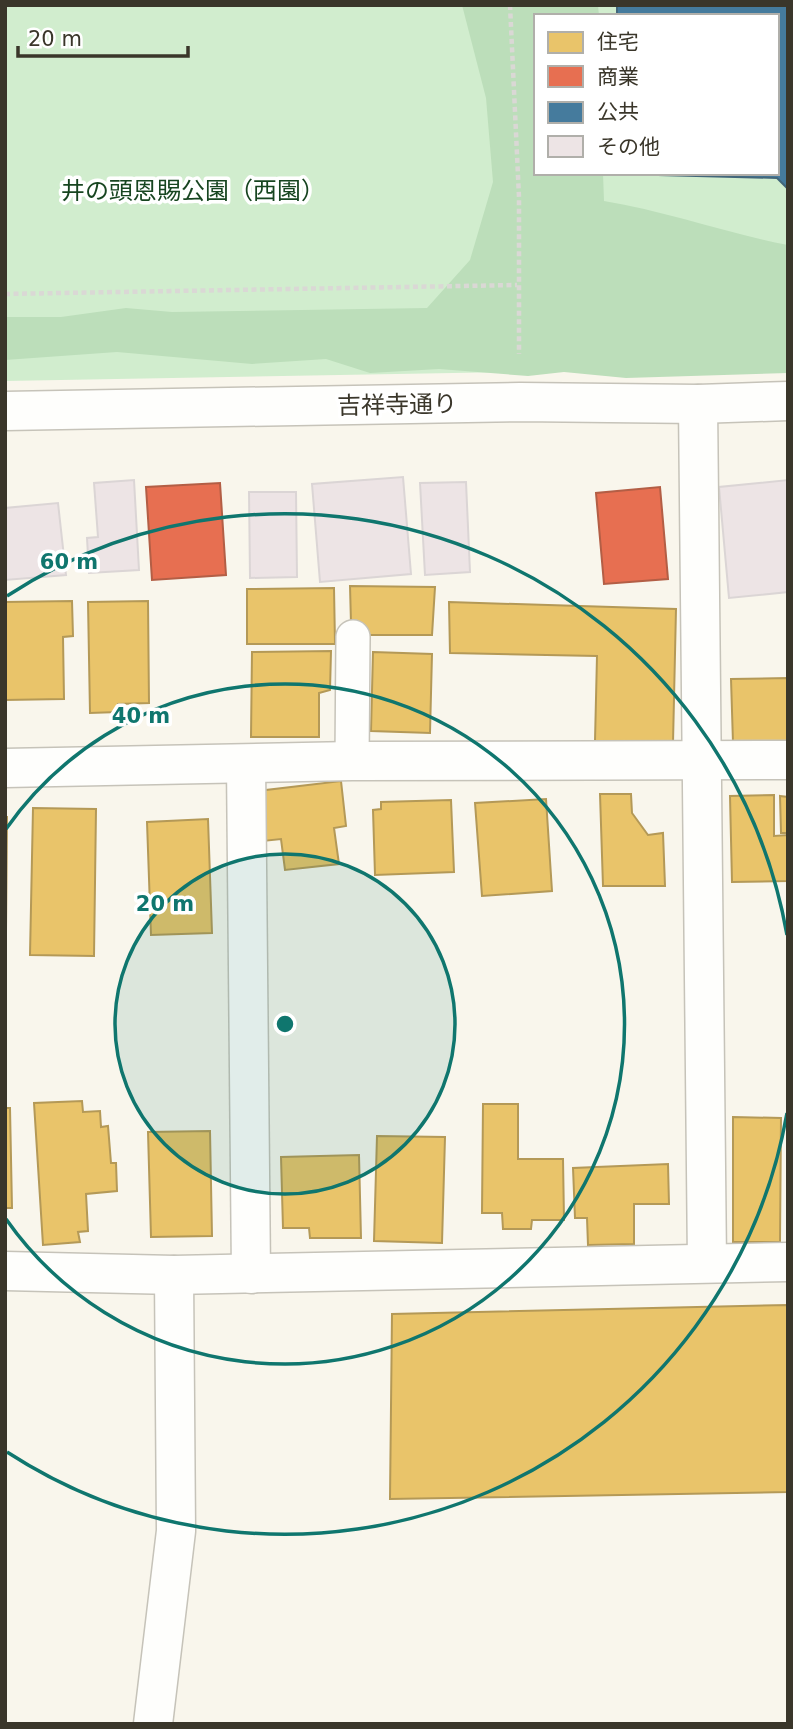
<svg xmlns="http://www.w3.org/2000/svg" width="793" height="1729" font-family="'DejaVu Sans','Noto Sans JP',sans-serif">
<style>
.green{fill:#d1edce;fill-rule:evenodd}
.forest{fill:#bcdeba}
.homes{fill:#e9c46a;stroke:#b49957;stroke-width:2}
.shops{fill:#e76f51;stroke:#b35e45;stroke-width:2}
.public{fill:#457b9d;stroke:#42667a;stroke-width:2}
.building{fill:#ede4e5;stroke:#dbd5d5;stroke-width:2}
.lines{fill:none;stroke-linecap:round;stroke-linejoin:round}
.service-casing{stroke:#c6c3b9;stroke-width:36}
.minor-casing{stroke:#c6c3b9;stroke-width:41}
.secondary-casing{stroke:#c6c3b9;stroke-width:41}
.path{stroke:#dad8d5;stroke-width:4.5;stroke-dasharray:5 3.5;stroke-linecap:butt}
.service{stroke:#fefefc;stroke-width:33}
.minor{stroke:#fefefc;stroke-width:38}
.secondary{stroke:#fefefc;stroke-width:38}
.ring{fill:none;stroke:#0f766e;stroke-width:3.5}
.labels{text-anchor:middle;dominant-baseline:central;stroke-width:7;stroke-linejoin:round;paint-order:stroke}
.park-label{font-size:24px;fill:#174520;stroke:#fff}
.street-label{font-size:24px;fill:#3a362a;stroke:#fff}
.centre{fill:#0f766e;stroke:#fff;stroke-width:3.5}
.ring-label{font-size:21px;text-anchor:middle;font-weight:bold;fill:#0f766e;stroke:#fff;stroke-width:7;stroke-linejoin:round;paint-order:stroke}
</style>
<rect width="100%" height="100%" fill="#f9f6ec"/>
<path class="green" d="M 5,5 L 788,5 L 788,367 L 5,381 ZM 536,16 L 777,16 L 777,173 L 536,173 Z"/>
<path class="forest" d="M 462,5 L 598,5 L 599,16 L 536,16 L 536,173 L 603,173 L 604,201 C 666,211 725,233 788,245 L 788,373 L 626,378 L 564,372 L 528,376 L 439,369 L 370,373 L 326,359 L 252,364 L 117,352 L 5,360 L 5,317 L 61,317 L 126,308 L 172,312 L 427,308 L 470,260 L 493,182 L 486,98 Z"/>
<g class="homes">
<path d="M 350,586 L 435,587 L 432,635 L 370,635 L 351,623 Z"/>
<path d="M 334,588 L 335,644 L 247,644 L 247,589 Z"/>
<path d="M 72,601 L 73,636 L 63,637 L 64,699 L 5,700 L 5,602 Z"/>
<path d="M 148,601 L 149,703 L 118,704 L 118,712 L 90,713 L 88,602 Z"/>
<path d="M 449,602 L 676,609 L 673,743 L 595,741 L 597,656 L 450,653 Z"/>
<path d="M 331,651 L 330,690 L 319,693 L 319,737 L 251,737 L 252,652 Z"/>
<path d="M 373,652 L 432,654 L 430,733 L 371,731 Z"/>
<path d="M 788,678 L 788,741 L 733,743 L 731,679 Z"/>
<path d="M 341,781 L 346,826 L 334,828 L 339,864 L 285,870 L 281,839 L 263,841 L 258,791 Z"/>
<path d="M 600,794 L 631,794 L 632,813 L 648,835 L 663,833 L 665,886 L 603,886 Z"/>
<path d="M 774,795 L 774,836 L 788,835 L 788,881 L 732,882 L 730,796 Z"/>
<path d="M 780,796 L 788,797 L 788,833 L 781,833 Z"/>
<path d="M 546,799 L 552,891 L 482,896 L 475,803 Z"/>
<path d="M 451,800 L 454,872 L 375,875 L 373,810 L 381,809 L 381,802 Z"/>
<path d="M 33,808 L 96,809 L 94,956 L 30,955 Z"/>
<path d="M 5,817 L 7,817 L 6,933 L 5,933 Z"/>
<path d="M 208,819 L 212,933 L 151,935 L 147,822 Z"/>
<path d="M 82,1101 L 83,1112 L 100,1111 L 101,1127 L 108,1126 L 111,1163 L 116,1163 L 117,1191 L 86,1194 L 88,1231 L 78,1232 L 80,1242 L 43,1245 L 34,1103 Z"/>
<path d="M 483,1104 L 518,1104 L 518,1159 L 563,1159 L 564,1220 L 532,1220 L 531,1229 L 503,1229 L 502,1213 L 482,1213 Z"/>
<path d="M 5,1108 L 10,1108 L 12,1208 L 5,1208 Z"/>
<path d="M 733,1117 L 781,1118 L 780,1242 L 733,1242 Z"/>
<path d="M 210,1131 L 212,1236 L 151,1237 L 148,1132 Z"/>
<path d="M 377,1136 L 445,1137 L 442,1243 L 374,1241 Z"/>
<path d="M 359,1155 L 361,1238 L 310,1238 L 309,1228 L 283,1228 L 281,1157 Z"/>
<path d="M 668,1164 L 669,1204 L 634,1204 L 634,1244 L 588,1245 L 587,1218 L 575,1218 L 573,1168 Z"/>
<path d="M 788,1305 L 788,1492 L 390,1499 L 392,1314 Z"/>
</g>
<g class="shops">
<path d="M 220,483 L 226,575 L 152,580 L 146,487 Z"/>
<path d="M 660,487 L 668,579 L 604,584 L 596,493 Z"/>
</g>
<path class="public" d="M 617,5 L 788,5 L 788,189 L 777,178 L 619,174 L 777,173 L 777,16 L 617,16 Z"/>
<g class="building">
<path d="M 403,477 L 411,574 L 320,582 L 312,484 Z"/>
<path d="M 134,480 L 139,570 L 89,573 L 87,538 L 98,537 L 94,483 Z"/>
<path d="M 788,480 L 788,592 L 729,598 L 719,487 Z"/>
<path d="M 466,482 L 470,572 L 425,575 L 420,483 Z"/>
<path d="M 249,492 L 296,492 L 297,577 L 250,578 Z"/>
<path d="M 58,503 L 66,575 L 5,580 L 5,508 Z"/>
</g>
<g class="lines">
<g class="service-casing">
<path id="service" d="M 352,761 L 353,637"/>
</g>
<g class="minor-casing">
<g id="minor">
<path d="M 698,404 L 707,1263"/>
<path d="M 246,764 L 251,1274"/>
<path d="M 5,768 L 352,761 L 788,760"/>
<path d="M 5,1271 L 174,1275 L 788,1262"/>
<path d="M 153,1724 L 176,1531 L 174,1275"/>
</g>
</g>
<g class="secondary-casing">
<path id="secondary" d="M 5,411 L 520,402 L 698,404 L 788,401"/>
</g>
<g class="path">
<path d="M 510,5 L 519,197 L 519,354"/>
<path d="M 5,294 L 517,285"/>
</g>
<use href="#service" class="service"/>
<use href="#minor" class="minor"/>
<use href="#secondary" class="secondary"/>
</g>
<circle cx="285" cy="1024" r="170" fill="#0f766e" fill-opacity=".12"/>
<g class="ring">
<circle cx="285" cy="1024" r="170"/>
<path d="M6 829A340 340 0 1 1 6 1219"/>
<path d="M787 1113A510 510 0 0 1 7 1452M7 596A510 510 0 0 1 787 935"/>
</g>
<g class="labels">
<g class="park-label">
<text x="193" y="191">井の頭恩賜公園（西園）</text>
</g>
<g class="street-label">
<text transform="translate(397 405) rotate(-1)">吉祥寺通り</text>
</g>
</g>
<circle cx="285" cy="1024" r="10" class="centre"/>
<g class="ring-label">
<text x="69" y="569">60 m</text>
<text x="141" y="723">40 m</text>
<text x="165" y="911">20 m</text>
</g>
<rect width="793" height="1729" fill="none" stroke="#3a362a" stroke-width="14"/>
<rect x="534" y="14" width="245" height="161" fill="#ffffff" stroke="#b0afaa" stroke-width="2"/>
<rect x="548" y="32" width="35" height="21" fill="#e9c46a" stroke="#b0afaa" stroke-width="2"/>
<text x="597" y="49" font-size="21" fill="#3a362a">住宅</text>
<rect x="548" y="66" width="35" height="21" fill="#e76f51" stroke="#b0afaa" stroke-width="2"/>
<text x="597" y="84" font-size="21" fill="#3a362a">商業</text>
<rect x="548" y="102" width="35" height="21" fill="#457b9d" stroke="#b0afaa" stroke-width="2"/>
<text x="597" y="119" font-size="21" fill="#3a362a">公共</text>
<rect x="548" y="136" width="35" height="21" fill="#ede4e5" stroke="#b0afaa" stroke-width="2"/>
<text x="597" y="154" font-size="21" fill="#3a362a">その他</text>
<path d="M18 46v10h170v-10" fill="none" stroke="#3a362a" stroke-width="3.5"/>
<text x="28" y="46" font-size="21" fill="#3a362a" stroke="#ffffff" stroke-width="5" paint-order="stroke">20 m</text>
</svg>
